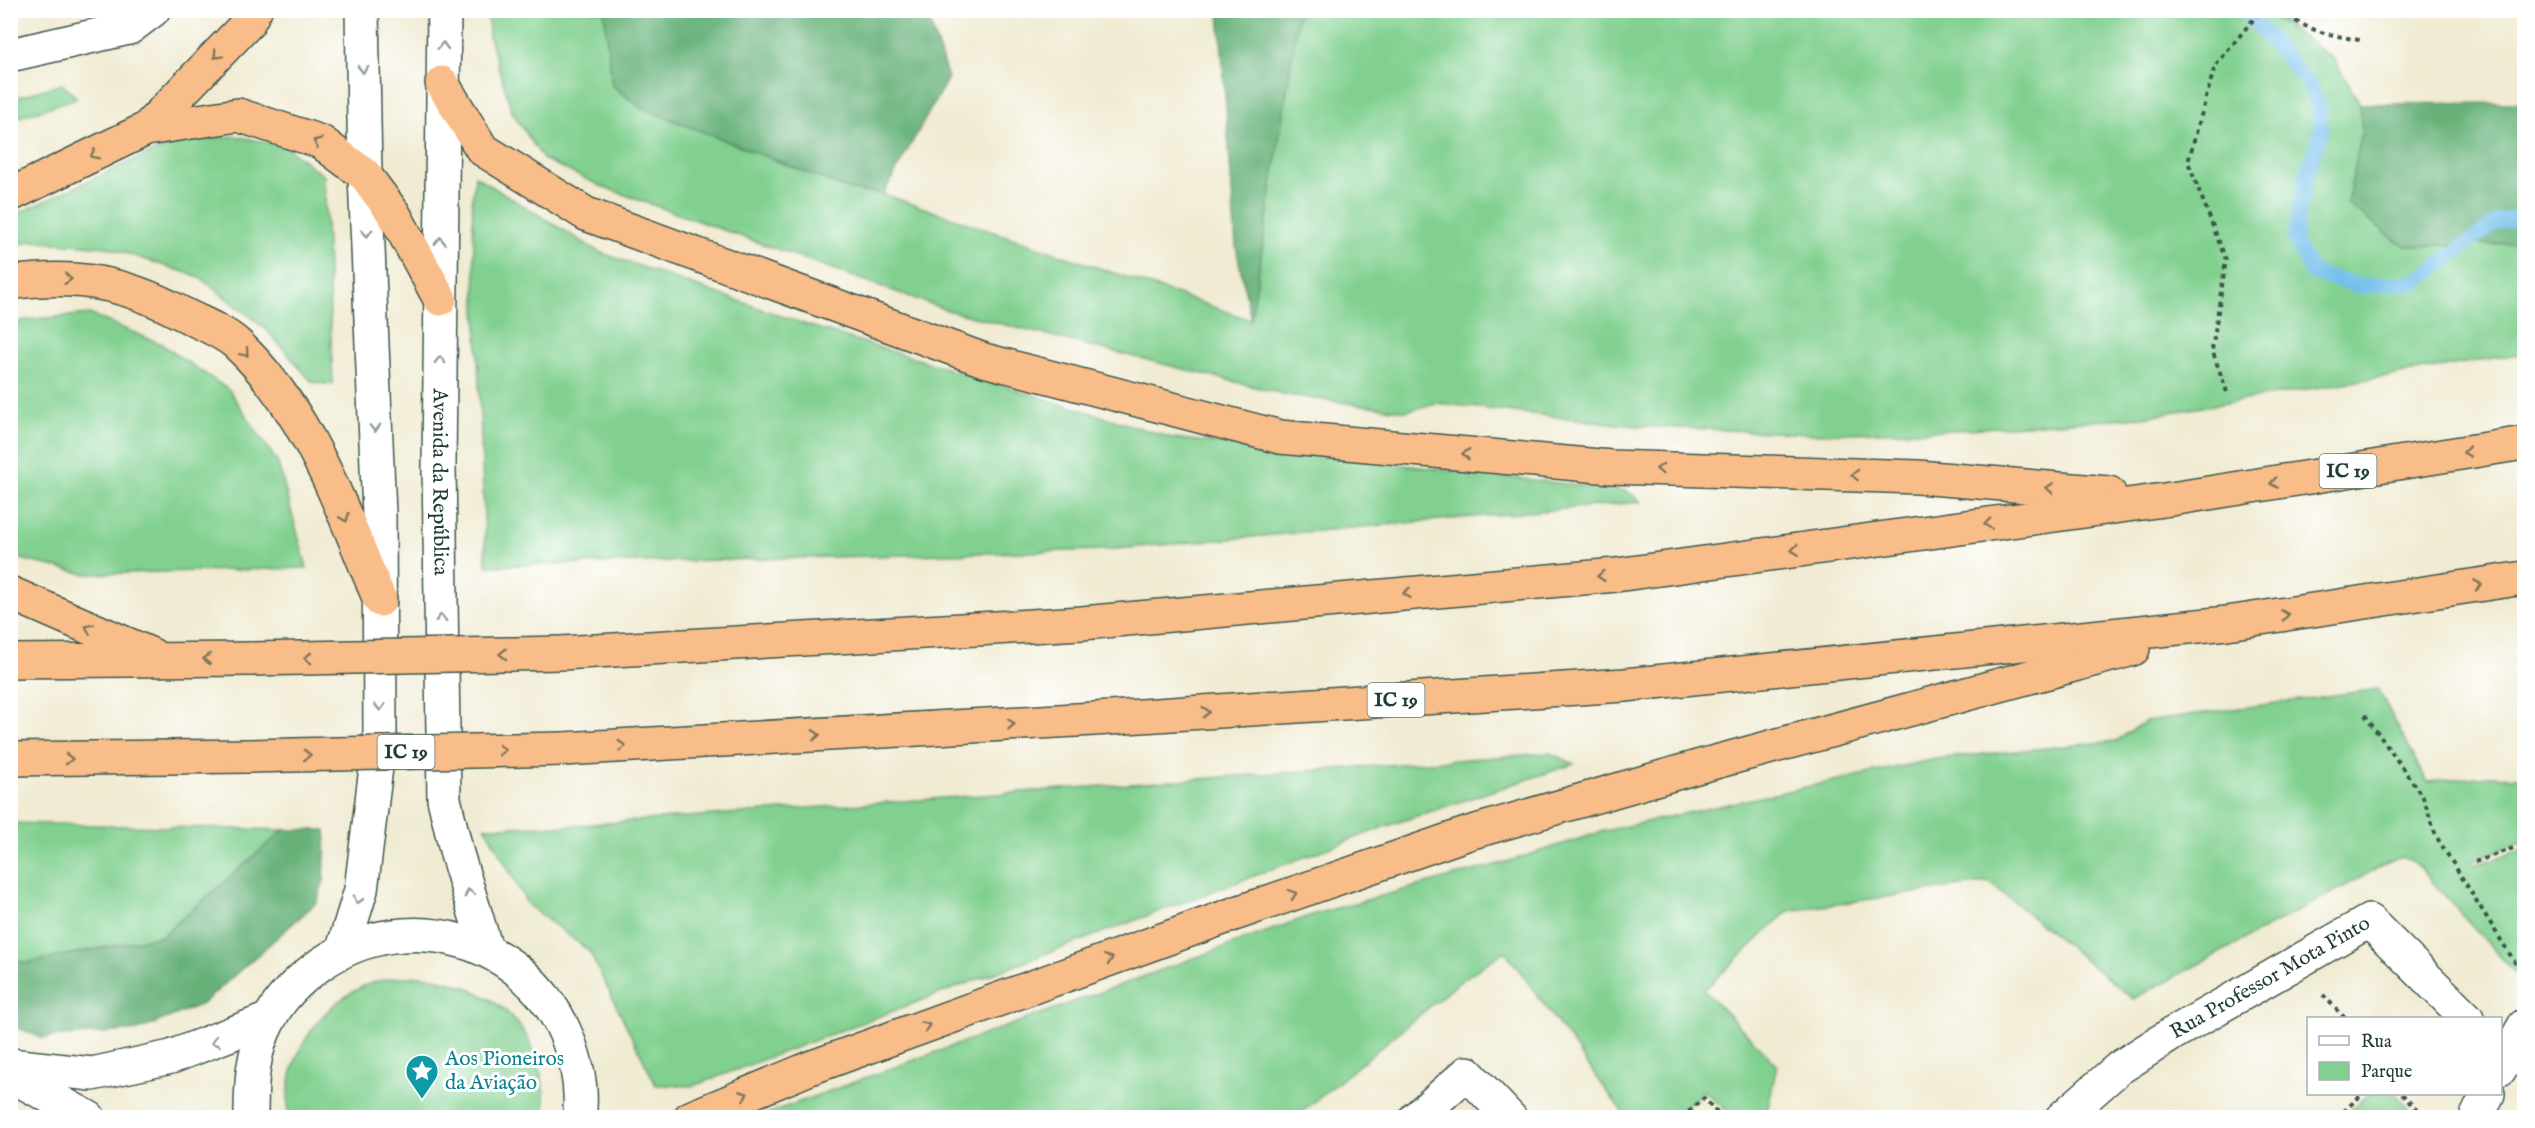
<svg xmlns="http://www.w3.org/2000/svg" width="2535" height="1128" font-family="'IM FELL English',serif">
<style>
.green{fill:#81d090;stroke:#508662;stroke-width:1.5}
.forest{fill:#68b27a;stroke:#447857;stroke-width:1.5}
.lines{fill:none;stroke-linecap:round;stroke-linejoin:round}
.stream{stroke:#71beeb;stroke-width:15}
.minor-casing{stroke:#3e574c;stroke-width:36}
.tertiary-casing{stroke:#3e574c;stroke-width:36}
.trunk-casing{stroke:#3e574c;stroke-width:36}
.path{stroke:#3e574c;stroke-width:4;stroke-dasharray:4.5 4.5;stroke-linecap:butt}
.minor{stroke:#fff;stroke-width:33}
.tertiary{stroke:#fff;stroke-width:33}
.trunk{stroke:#f8bd89;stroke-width:33}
.trunk-bridge-casing{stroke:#3e574c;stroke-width:36;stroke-linecap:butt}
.trunk-bridge{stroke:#f8bd89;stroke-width:33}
.oneway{stroke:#8f9e9a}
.oneway2{stroke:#81775a}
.labels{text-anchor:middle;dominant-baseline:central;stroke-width:6;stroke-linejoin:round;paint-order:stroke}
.shield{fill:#fff;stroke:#627771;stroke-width:1.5}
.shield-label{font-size:20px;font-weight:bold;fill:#1f3d34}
.street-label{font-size:21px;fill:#1f3d34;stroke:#fff}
.culture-label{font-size:21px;fill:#0d838f;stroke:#fff;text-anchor:start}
</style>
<rect width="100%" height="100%" fill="#fff"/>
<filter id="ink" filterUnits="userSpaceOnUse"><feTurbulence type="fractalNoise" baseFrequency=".0167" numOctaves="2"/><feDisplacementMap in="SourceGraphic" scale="12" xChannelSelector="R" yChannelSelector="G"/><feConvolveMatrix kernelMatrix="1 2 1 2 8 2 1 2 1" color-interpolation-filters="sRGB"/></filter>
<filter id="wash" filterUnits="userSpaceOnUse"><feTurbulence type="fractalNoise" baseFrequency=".008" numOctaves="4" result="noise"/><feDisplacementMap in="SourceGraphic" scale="24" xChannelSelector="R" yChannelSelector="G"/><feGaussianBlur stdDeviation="1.35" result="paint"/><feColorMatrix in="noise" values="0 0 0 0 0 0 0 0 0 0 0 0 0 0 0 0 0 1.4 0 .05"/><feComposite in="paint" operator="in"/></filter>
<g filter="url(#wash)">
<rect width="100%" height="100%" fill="#f0ebd2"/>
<g class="green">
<path d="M 488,11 L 604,11 L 612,85 L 640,107 L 850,190 L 883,194 L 1251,320 L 1299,11 L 2270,11 L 2274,17 L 2334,59 L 2360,104 L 2362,133 L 2347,204 L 2404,246 L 2524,243 L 2524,353 L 2142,417 L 1954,430 L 1814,434 L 1636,426 L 1436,403 L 1407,411 L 1288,395 L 950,311 L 603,187 L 543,159 L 512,112 L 489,36 Z"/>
<path d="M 62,84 L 77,98 L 11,120 L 11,99 Z"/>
<path d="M 235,136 L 285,146 L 324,176 L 333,385 L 312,382 L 267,330 L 199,277 L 107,247 L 32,241 L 11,246 L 10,217 L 138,158 L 179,142 Z"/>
<path d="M 475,176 L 599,252 L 807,325 L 1172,438 L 1627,491 L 1641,502 L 1105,550 L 486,566 L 472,200 Z"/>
<path d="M 89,314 L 161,344 L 229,390 L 278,463 L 307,568 L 85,574 L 21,559 L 11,550 L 11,325 L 25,320 Z"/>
<path d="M 2378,689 L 2427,782 L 2489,776 L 2524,777 L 2524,841 L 2471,861 L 2474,865 L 2524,849 L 2524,979 L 2522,981 L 2419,867 L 2410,860 L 2399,857 L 2133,999 L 1989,882 L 1788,911 L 1704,990 L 1777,1065 L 1766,1117 L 1734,1117 L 1704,1091 L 1673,1117 L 1626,1117 L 1505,951 L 1462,980 L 1296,1117 L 1148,1114 L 1144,1118 L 758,1117 L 1315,914 L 1503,863 L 1604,831 L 1935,759 L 2116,741 L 2146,721 Z"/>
<path d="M 1550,753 L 1574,764 L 1387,826 L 693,1086 L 656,1085 L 589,951 L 528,905 L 485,827 L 565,826 Z"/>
<path d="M 11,823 L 284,830 L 162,936 L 26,963 L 11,959 Z"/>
<path d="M 422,976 C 503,988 546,1034 545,1117 L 289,1117 C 282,1064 314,1009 364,986 C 382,978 402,977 422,976 Z"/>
<path d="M 2368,1094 L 2396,1094 L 2417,1117 L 2343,1117 Z"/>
</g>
<g class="forest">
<path d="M 604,11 L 926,11 L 948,78 L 883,194 L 851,190 L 640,107 L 612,85 Z"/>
<path d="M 1219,11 L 1299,11 L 1251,320 L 1236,246 Z"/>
<path d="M 2270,11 L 2289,11 L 2289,29 L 2274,17 Z"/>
<path d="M 2524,103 L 2524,243 L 2404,246 L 2347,204 L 2362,133 L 2360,104 Z"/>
<path d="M 284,830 L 326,830 L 324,880 L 317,902 L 202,1004 L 138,1030 L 42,1038 L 11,1025 L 11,959 L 27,963 L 162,936 Z"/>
</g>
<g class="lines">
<path class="stream" d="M 2245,10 L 2308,83 L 2318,103 L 2321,131 L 2305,182 L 2294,239 L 2312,273 L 2360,286 L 2416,282 L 2496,222 L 2524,218"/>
</g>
</g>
<g filter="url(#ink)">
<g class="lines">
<g class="minor-casing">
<g id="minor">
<path d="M 10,55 L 129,28 L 153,10"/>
<path d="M 2500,1069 L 2524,1026"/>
<path d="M 1416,1118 L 1467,1073 L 1510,1118"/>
<path id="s1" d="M 2062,1118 L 2119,1068 L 2172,1034 L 2369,921 L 2467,1018"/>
<path d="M 2476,1118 L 2488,1094"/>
</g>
</g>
<g class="tertiary-casing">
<g id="tertiary">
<path id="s2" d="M 444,10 L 439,466 L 444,799 L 457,854 L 486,949"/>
<path d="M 343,949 L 361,890 L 380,735 L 379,514 L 365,175 L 362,10"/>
<path d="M 10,1065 L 92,1074 L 171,1057 L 269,1019"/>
<path d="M 10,1075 L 89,1118"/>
<path d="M 251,1118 C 251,1082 252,1052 269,1020 C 280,998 301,978 321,964 C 408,904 527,939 567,1037 C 577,1062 583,1091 579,1118"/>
</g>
</g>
<g class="trunk-casing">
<g id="trunk">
<path d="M 442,83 L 482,149 L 586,214 L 984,360 L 1280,437 L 1611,467 L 1918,477 L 2109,493"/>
<path d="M 146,129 L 248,23 L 255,10"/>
<path d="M 10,195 L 146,129 L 238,115 L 321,142 L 365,175 L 394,214 L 440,299"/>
<path d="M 10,283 C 75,274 124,282 181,313 C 198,322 223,331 237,344 C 310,412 342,511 380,600"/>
<path d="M 10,593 L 152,655"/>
<path d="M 561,653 L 1082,623 L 1616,575 L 2171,499 L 2524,443"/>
<path d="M 10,661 L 252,659"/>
<path d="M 563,749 L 1094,719 L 1625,685 L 2227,623 L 2524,578"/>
<path d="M 10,759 L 248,756"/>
<path d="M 690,1118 L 810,1068 L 1231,915 L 1469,833 L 1697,767 L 2133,649"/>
</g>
</g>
<g class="path">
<path d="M 2281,10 C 2305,31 2329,35 2360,40"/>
<path d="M 2227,392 L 2212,350 L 2226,260 L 2188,162 L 2215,66 L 2261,10"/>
<path d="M 2365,715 L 2423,797 L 2436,836 L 2524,977"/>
<path d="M 2475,862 L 2524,844"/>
<path d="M 2323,995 L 2345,1018"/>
<path d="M 2402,1094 L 2424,1118"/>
<path d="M 1682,1118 L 1704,1098 L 1722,1118"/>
<path d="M 2337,1118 L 2362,1094"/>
</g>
<use href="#minor" class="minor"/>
<use href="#tertiary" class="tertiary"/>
<use href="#trunk" class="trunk"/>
<g class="trunk-bridge-casing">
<g id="trunk-bridge">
<path d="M 252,659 L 561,653"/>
<path d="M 248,756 L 563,749"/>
</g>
</g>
<use href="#trunk-bridge" class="trunk-bridge"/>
</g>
<defs><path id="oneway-chevron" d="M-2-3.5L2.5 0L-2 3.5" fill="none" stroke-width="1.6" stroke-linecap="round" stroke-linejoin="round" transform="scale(1.5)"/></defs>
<g class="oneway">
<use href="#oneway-chevron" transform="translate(443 46) rotate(-88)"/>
<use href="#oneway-chevron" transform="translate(363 69) rotate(89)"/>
<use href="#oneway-chevron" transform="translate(367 233) rotate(88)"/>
<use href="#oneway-chevron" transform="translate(440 241) rotate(-90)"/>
<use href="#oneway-chevron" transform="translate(440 360) rotate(-90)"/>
<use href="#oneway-chevron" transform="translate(375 428) rotate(88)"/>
<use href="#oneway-chevron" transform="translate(441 618) rotate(-91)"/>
<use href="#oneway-chevron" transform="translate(380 707) rotate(90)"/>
<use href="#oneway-chevron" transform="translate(469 893) rotate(-107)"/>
<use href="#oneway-chevron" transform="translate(358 900) rotate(107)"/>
<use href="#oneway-chevron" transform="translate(215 1042) rotate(161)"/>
</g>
<g class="oneway2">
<use href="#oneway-chevron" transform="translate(217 55) rotate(134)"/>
<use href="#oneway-chevron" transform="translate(317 142) rotate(-156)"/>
<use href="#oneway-chevron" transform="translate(94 155) rotate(154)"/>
<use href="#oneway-chevron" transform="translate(68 279) rotate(5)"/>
<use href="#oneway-chevron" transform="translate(245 353) rotate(49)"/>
<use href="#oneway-chevron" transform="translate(2467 452) rotate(171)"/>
<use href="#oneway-chevron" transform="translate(1466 454) rotate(-175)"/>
<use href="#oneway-chevron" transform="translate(1660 469) rotate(-178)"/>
<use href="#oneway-chevron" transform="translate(1855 475) rotate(-178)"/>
<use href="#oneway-chevron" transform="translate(2274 483) rotate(171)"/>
<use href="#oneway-chevron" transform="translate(2050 488) rotate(-175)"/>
<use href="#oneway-chevron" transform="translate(345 518) rotate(67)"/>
<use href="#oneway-chevron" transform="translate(1988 524) rotate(172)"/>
<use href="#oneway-chevron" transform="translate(1795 550) rotate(172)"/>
<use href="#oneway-chevron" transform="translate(1601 576) rotate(175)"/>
<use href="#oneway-chevron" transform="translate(2478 585) rotate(-9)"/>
<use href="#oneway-chevron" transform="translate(1407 593) rotate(175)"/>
<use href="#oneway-chevron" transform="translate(2285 615) rotate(-9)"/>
<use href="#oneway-chevron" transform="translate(89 628) rotate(-156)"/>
<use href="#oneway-chevron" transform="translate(503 654) rotate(179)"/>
<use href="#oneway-chevron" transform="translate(308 658) rotate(179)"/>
<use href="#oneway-chevron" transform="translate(207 659) rotate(-180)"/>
<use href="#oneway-chevron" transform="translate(1206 712) rotate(-4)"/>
<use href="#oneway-chevron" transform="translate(1011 724) rotate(-3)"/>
<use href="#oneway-chevron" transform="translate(816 735) rotate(-3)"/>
<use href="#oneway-chevron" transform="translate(622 746) rotate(-3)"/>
<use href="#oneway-chevron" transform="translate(502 750) rotate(-1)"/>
<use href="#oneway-chevron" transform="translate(307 755) rotate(-1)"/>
<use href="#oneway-chevron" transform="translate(69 759) rotate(-1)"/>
<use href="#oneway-chevron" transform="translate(1293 894) rotate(-19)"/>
<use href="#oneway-chevron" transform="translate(1109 959) rotate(-20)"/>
<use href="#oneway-chevron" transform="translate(926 1026) rotate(-20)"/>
<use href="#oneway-chevron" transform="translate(744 1095) rotate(-22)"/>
</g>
</g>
<defs>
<g id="sight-pin" transform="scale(1.725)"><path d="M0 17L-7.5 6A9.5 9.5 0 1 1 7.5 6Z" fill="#0f9aa8" stroke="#fff"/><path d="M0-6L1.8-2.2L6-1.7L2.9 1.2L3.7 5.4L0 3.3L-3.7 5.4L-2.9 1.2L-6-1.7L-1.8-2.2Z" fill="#fff"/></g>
</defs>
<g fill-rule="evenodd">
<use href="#sight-pin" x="422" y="1071"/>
</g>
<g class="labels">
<g class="shield">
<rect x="2319.5" y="454" width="57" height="34" rx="4.5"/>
<rect x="1367.5" y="683" width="57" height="34" rx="4.5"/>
<rect x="377.5" y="735" width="57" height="34" rx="4.5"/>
</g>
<g class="shield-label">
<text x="2348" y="471">IC 19</text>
<text x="1396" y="700">IC 19</text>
<text x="406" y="752">IC 19</text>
</g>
<g class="street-label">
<text stroke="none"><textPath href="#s2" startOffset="472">Avenida da República</textPath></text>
<text stroke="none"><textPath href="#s1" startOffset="252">Rua Professor Mota Pinto</textPath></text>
</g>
<g class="culture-label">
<text x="445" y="1059">Aos Pioneiros<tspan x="445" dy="24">da Aviação</tspan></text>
</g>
</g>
<rect width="2535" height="1128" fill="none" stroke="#fff" stroke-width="36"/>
<rect x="2307" y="1017" width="195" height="78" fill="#ffffff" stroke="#a5b1ae" stroke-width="1.5"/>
<rect x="2319" y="1036" width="30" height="9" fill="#ffffff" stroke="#a5b1ae" stroke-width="1.5"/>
<text x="2361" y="1047" font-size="18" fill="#1f3d34">Rua</text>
<rect x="2319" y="1062" width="30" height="18" fill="#81d090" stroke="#a5b1ae" stroke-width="1.5"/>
<text x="2361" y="1077" font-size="18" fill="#1f3d34">Parque</text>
</svg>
